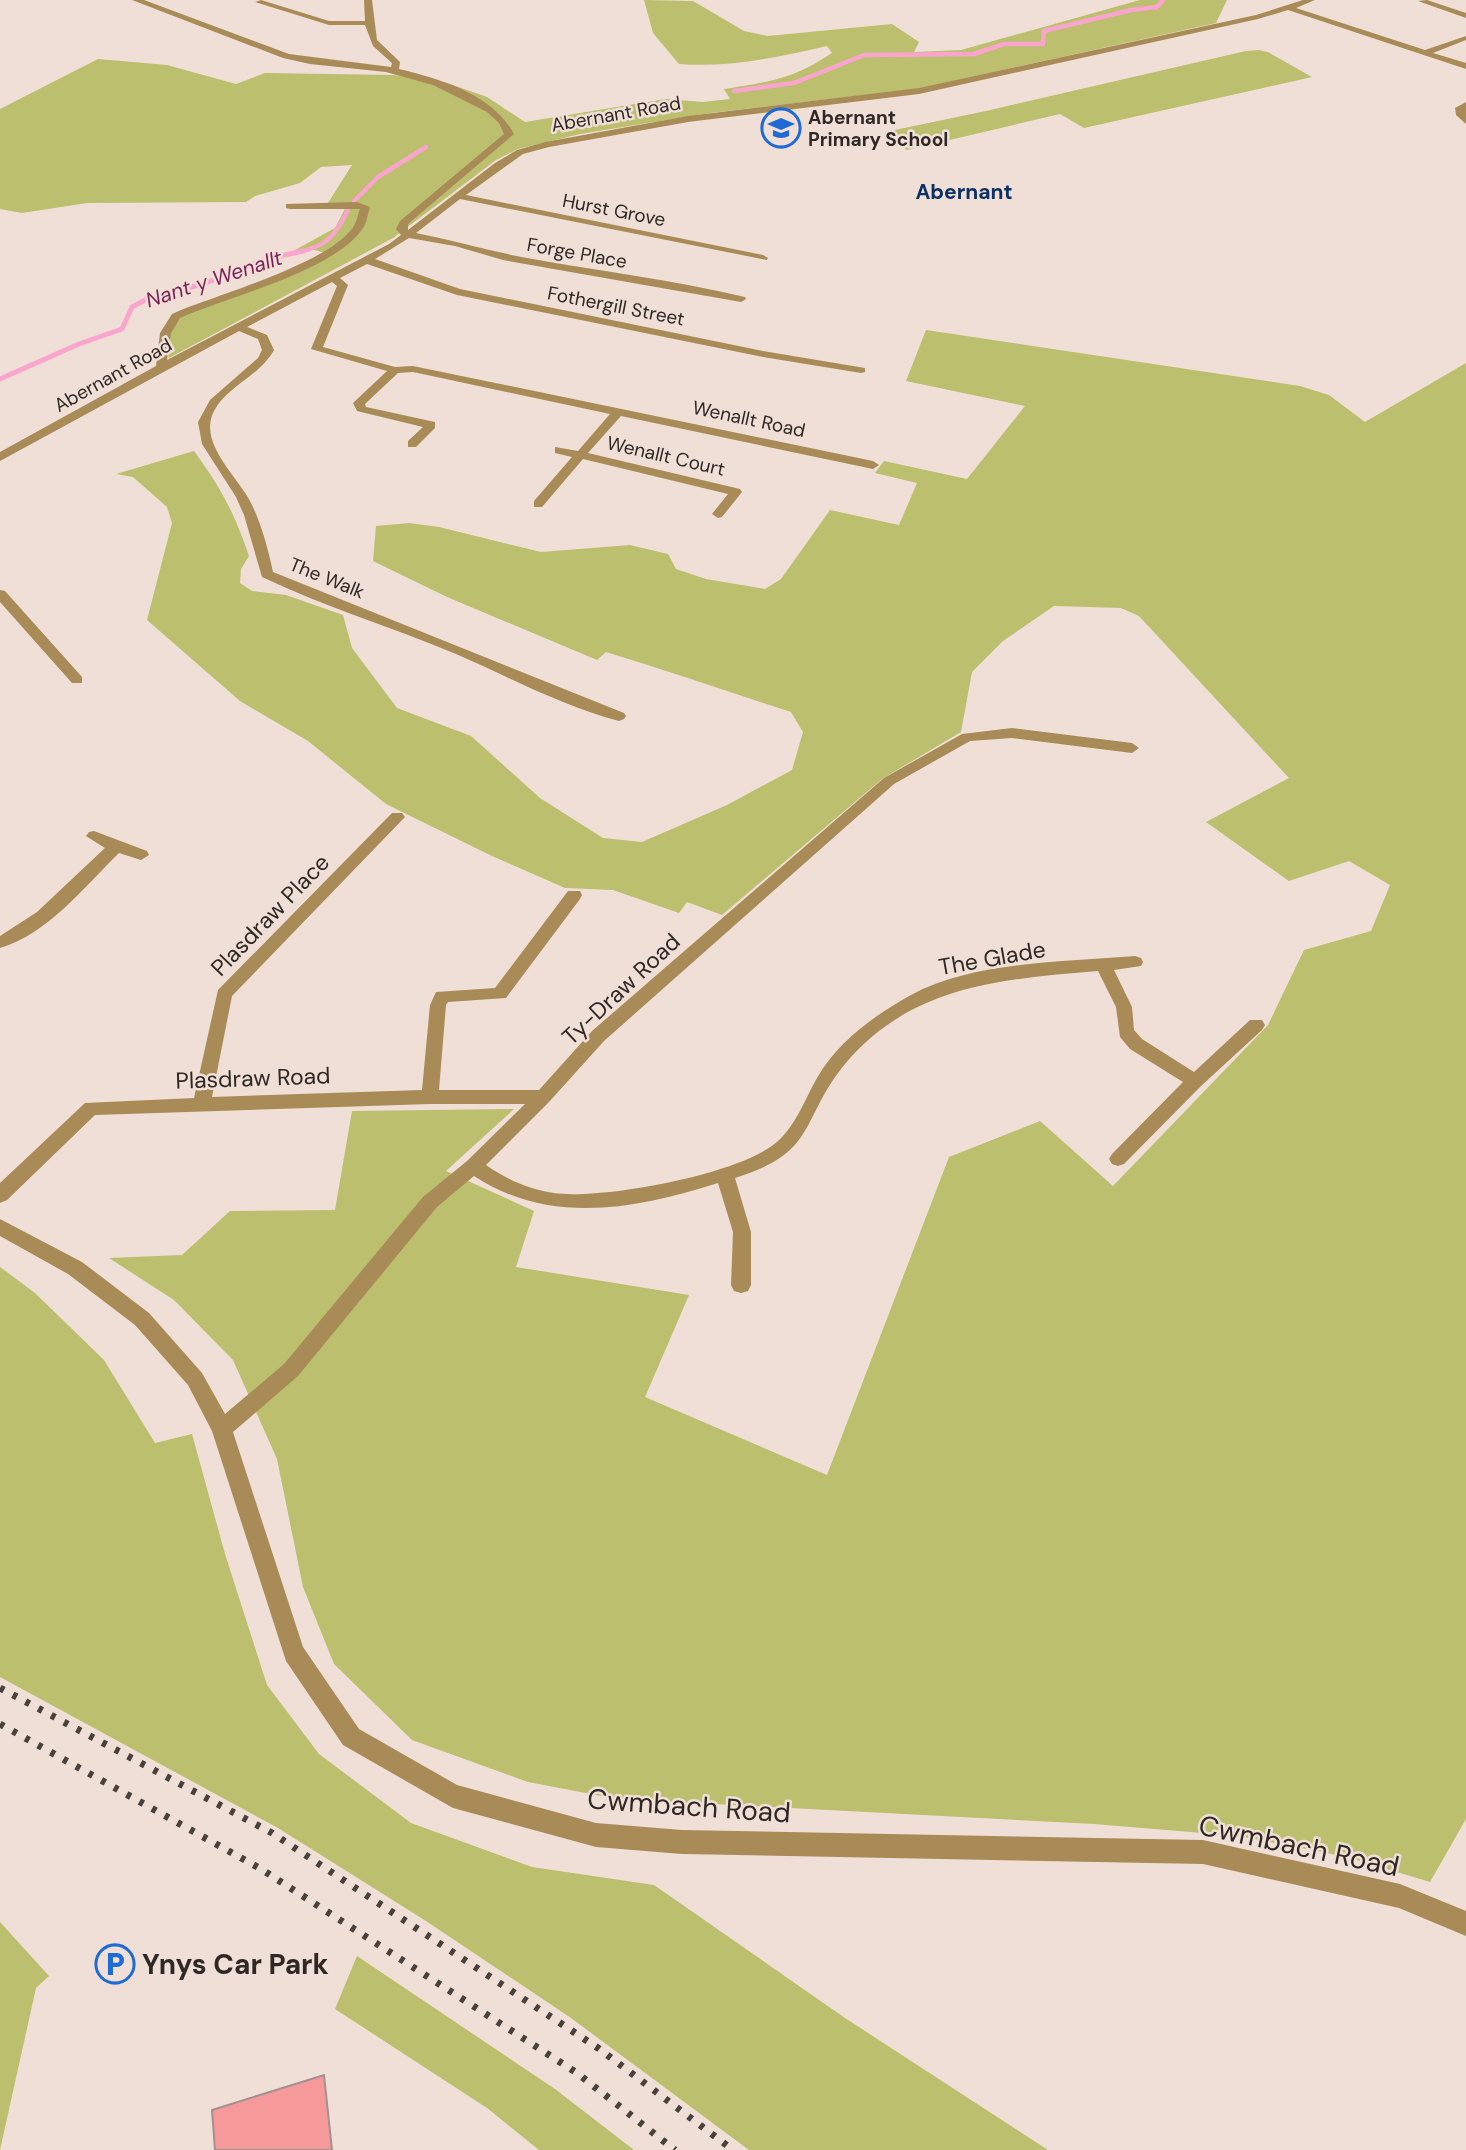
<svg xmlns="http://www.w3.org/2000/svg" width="1466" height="2150" font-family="'DM Sans',sans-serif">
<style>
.green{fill:#bcbf6d}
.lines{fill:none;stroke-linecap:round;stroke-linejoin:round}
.stream-far1{stroke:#faa5ce;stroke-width:4.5}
.stream{stroke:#faa5ce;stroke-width:5}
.building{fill:#f6999a;stroke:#a39090;stroke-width:2}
.street{fill:#a98b58;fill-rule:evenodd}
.rail{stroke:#4a413d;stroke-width:7;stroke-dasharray:4.5 10;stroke-linecap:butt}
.labels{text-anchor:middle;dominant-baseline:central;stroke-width:5;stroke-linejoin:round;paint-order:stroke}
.far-street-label{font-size:19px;fill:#2f2825;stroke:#f0dfd6}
.far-poi-label{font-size:19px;font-weight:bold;fill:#2f2825;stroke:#f0dfd6;text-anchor:start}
.far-quarter-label{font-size:21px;font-weight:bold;fill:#0c3164;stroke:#f0dfd6}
.far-water-label{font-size:21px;font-style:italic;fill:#7f1f57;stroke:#f0dfd6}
.street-label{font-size:23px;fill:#2f2825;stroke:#f0dfd6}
.near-street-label{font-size:28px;fill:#2f2825;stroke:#f0dfd6}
.near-poi-label{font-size:28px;font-weight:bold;fill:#2f2825;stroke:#f0dfd6;text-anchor:start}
</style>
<rect width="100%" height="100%" fill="#f0dfd6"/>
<g class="green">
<path d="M 644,0 L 693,1 L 744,31 L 768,36 L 892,24 L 919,42 L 914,52 L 961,50 L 1140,0 L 1227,0 L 1216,23 L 916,89 L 710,113 L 580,134 L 518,149 L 496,160 L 393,238 L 169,358 C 164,344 171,327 180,317 L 330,254 L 314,250 L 295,250 L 335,228 L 348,203 L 328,203 L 352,165 L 321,167 L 300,183 L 255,196 L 246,202 L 87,203 L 22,213 L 0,209 L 0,109 L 98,59 L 167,65 L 236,84 L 265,73 L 394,75 L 444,82 L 487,97 L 525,122 L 666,99 L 703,102 L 730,99 L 724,89 C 772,81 791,80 832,53 L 827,46 C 778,57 730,68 679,64 L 653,33 Z"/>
<path d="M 1258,50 L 1268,52 L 1312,77 L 1084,128 L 1060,114 L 907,150 L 885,132 L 986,111 L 1246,51 Z"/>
<path d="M 926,330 L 1300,386 L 1329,395 L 1365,422 L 1466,363 L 1466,1819 L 1430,1882 L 1347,1857 L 1239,1836 L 1094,1824 L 617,1799 L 528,1782 L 412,1740 L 334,1664 L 303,1587 L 277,1459 L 233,1360 L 174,1300 L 109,1258 L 182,1255 L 230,1211 L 335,1210 L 352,1111 L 514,1109 L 446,1171 L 534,1211 L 516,1267 L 689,1295 L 645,1397 L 827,1475 L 949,1157 L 1040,1121 L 1113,1186 L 1268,1025 L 1304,950 L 1371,931 L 1390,885 L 1349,861 L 1289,881 L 1206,822 L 1289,778 L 1139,616 L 1121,608 L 1054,606 L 1003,641 L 972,672 L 961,732 L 882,779 L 722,915 L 687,902 L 679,913 L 613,890 L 565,888 L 492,856 L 386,804 L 308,741 L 240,701 L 147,620 L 172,523 L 167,507 L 133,477 L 116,474 L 194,451 C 221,488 234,512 249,556 L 241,569 L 240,583 L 252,591 L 286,595 L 343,615 L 352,648 L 397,708 L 471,736 L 540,798 L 603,838 L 642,842 L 727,805 L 792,770 L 803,732 L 791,712 C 729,692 669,671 606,652 L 597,660 L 447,597 L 373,561 L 376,526 L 409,523 L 439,527 L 541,552 L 630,545 L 668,554 L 676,569 L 706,579 L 765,589 L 781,579 L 830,510 L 899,525 L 917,483 L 875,473 L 884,461 L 967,479 L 1025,406 L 906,381 Z"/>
<path d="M 0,1267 L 35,1293 L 104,1360 L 155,1443 L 192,1434 L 225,1554 L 267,1685 L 319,1754 L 411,1823 L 532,1867 L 654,1885 L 845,2018 L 1048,2150 L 749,2150 L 571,2018 L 426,1921 L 278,1828 L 0,1677 Z"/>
<path d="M 0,1922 L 49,1976 L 36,1988 L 0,2150 Z"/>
<path d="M 357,1956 L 555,2089 L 634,2150 L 539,2150 L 487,2108 L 335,2009 Z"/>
</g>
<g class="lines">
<g class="stream-far1">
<path d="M 734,91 L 794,83 L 864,55 L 974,54 L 1004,44 L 1043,44 L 1044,31 L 1131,10 L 1157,7 L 1163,0"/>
<path d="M 354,201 L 378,177 L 426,147"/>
<path d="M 295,253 C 328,246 333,238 348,210"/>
</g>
<path class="stream" d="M 0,379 L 79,344 L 122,329 L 132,307 L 147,299 L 206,283 L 262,260 L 303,251"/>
</g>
<path class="building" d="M 324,2075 L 332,2150 L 215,2150 L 212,2110 Z"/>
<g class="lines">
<g class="street">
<path d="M 132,0 L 144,0 L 289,54 L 391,67 L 392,63 L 373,46 L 365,25 L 329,25 L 255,2 L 261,0 L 329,21 L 365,21 L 364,0 L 372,0 L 377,40 L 400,62 L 399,69 C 441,79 492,94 514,134 L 408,224 L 408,230 L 495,163 L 517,150 L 545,142 L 688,116 L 919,88 L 1256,15 L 1303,0 L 1315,0 L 1296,8 L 1425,50 L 1466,36 L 1466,40 L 1433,53 L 1466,63 L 1466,69 L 1288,10 L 1258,19 L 919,94 L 688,122 L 549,147 L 523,154 L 466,195 L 763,255 L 768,258 L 767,260 L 460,199 L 416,233 C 453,240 489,251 527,258 C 599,271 673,280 745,297 L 746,299 L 741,302 L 503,260 L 455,246 L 409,238 L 375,259 L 460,289 L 763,351 L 865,368 L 865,372 L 861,373 L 763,357 L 457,295 L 367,264 L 340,278 L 348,285 L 323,347 L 395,367 L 413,366 L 873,461 L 879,465 L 873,469 L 621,416 L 588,453 L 740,489 L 742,492 L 722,517 L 718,518 L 712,514 L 728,494 L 583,459 L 542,507 L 534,507 L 534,501 L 572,457 L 555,453 L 555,447 L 578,451 L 610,414 L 413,372 L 398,373 L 365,404 L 366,407 L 435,422 L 435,428 L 416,447 L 408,447 L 408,441 L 423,427 L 357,411 L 353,403 L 387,371 L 311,349 L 337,286 L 332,282 L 247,327 L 267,335 L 274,350 C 259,377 227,386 214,411 C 197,444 240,478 252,505 C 262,526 268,549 273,572 L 624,713 L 626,716 L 624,719 L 619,721 C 562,706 509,677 456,654 C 392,627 325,607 262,577 L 244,515 L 236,497 L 202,444 L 198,422 L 210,400 L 258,358 L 262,350 L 258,339 L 239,331 L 0,461 L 0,452 L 156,366 L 160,333 L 172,314 C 214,295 334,263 355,224 C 357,220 358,213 360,209 L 290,209 L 286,208 L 286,204 L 357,202 L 370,207 C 368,213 367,222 363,228 C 335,271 227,297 180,318 L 171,333 L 167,360 L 389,244 L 401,235 L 396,229 L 400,221 L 504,134 L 499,123 L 487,112 L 433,85 L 386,72 L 310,64 L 283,58 Z"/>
<path d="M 1427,0 L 1466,13 L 1466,18 L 1418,1 Z"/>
<path d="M 1466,102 L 1466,124 L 1456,115 L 1455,108 Z"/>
<path d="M 0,590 L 5,591 L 82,677 L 82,683 L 72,683 L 0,602 Z"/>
<path d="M 1012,728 L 1132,743 L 1139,748 L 1132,753 L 1012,738 L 970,741 L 894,784 L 604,1041 L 549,1102 L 486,1165 C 506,1179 529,1190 554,1193 C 602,1200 743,1174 778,1141 C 796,1125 805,1099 817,1078 C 838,1041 875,1015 911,995 C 973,961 1066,962 1135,956 L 1141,958 L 1143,962 L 1141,966 L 1114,970 L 1132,1007 L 1134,1030 L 1142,1039 L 1194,1072 L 1250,1020 L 1262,1020 L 1265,1025 L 1262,1030 L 1201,1086 L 1124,1164 L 1118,1166 L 1112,1164 L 1109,1159 L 1112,1154 L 1183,1082 L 1130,1049 L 1120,1037 L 1116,1007 L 1098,971 C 1003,979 911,985 845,1064 C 799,1120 819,1152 735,1178 L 751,1232 L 751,1285 L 748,1291 L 741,1293 L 734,1291 L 731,1285 L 733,1232 L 718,1183 C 636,1209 550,1226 474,1176 L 437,1207 L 298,1376 L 233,1432 L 303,1647 L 359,1729 L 457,1785 L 596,1823 L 682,1830 L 1203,1840 L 1400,1884 L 1466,1911 L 1466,1936 L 1399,1908 L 1203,1864 L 682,1854 L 596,1847 L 453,1808 L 343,1745 L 286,1661 L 212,1431 L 188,1385 L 135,1325 L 68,1274 L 0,1236 L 0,1219 L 82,1262 L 149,1313 L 202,1373 L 225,1414 L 284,1364 L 423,1197 L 467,1161 L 525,1104 L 430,1104 L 95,1115 L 7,1200 L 0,1203 L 0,1183 L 85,1103 L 194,1098 L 218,990 L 392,813 L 402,813 L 405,817 L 232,996 L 212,1097 L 422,1090 L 430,1005 L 436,992 L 495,988 L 568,891 L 580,891 L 582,895 L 580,899 L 506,998 L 448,1002 L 446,1005 L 439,1090 L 539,1090 L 592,1031 L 884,778 L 962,734 Z"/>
<path d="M 94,831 L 147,851 L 149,855 L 141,860 L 119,853 C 84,887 48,934 0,948 L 0,936 L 37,912 L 105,848 L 86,836 L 89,832 Z"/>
</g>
<g class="rail">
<path d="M 0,1688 L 272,1833 L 598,2048 L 733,2150"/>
<path d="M 0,1724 L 261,1869 L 577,2073 L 675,2150"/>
</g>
</g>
<defs>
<g id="school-ring" transform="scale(2.0125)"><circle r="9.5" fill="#f0dfd6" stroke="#1e6bd6" stroke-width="1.5"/><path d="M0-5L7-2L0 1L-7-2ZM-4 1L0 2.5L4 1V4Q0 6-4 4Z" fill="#1e6bd6"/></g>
<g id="parking-ring" transform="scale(2.0125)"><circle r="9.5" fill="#f0dfd6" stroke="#1e6bd6" stroke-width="1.5"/><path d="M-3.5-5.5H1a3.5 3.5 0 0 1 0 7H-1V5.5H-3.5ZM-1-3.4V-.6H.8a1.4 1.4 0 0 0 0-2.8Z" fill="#1e6bd6"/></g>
</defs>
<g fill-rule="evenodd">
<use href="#school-ring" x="781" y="128"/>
<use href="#parking-ring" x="115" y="1964"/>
</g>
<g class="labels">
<g class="far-street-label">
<text transform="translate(616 114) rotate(-10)">Abernant Road</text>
<text transform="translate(614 210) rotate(11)">Hurst Grove</text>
<text transform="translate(577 253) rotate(10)">Forge Place</text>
<text transform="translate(616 306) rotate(11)">Fothergill Street</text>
<text transform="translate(113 375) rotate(-29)">Abernant Road</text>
<text transform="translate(749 419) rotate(12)">Wenallt Road</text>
<text transform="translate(666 456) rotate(13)">Wenallt Court</text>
<text transform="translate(327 578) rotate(22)">The Walk</text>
</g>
<g class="far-poi-label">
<text x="808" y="117">Abernant<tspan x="808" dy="22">Primary School</tspan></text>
</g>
<g class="far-quarter-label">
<text x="964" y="192">Abernant</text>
</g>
<g class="far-water-label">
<text transform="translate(214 279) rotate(-18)">Nant y Wenallt</text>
</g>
<g class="street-label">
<text transform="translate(270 915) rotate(-46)">Plasdraw Place</text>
<text transform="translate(992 958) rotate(-10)">The Glade</text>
<text transform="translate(621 989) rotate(-43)">Ty-Draw Road</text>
<text transform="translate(253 1078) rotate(-2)">Plasdraw Road</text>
</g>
<g class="near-street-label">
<text transform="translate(689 1806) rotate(4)">Cwmbach Road</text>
<text transform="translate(1299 1846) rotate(12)">Cwmbach Road</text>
</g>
<g class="near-poi-label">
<text x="142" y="1964">Ynys Car Park</text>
</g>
</g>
</svg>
